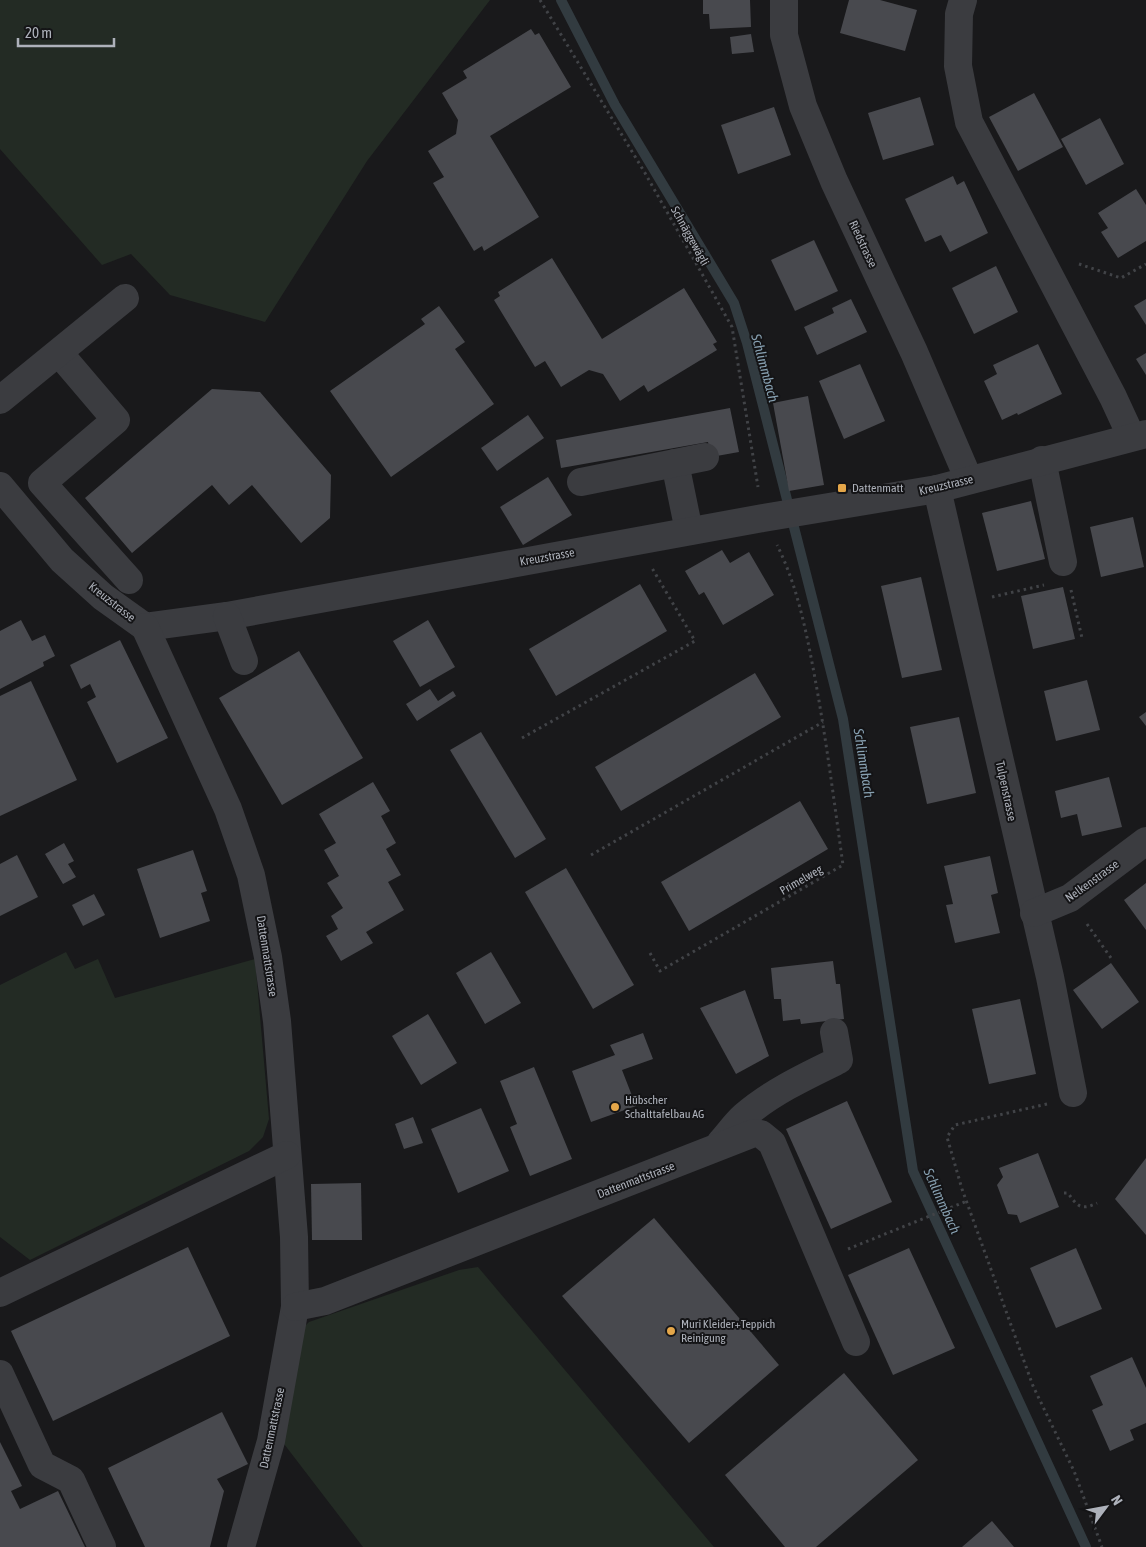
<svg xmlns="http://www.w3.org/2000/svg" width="1146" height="1547" font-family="'Asap Condensed',sans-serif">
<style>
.green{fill:#232b24}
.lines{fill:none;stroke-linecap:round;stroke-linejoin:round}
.stream{stroke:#323b40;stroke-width:10}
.building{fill:#48494e}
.path{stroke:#414347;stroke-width:3;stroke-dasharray:2.5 4;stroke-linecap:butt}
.minor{stroke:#3b3c40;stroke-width:28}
.poi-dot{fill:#e4a649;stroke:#141416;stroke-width:2}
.labels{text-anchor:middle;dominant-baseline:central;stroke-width:4;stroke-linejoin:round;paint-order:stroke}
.street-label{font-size:12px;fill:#adb1ba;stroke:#141416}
.poi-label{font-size:12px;fill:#adb1ba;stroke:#141416;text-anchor:start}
.water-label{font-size:14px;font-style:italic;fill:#87a0b1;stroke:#141416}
</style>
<rect width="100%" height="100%" fill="#19191b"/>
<g class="green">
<path d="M 0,0 L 490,0 L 367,161 L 265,322 L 170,295 L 131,254 L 102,265 L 0,149 Z"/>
<path d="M 66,952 L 75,969 L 98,959 L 115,998 L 255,959 L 269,1119 L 263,1137 L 249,1151 L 30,1260 L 0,1237 L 0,985 Z"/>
<path d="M 478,1267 L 714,1547 L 363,1547 L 281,1440 L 303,1328 L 309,1322 L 459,1270 Z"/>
</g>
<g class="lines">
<path class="stream" d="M 561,0 L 615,105 L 734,303 L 747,343 L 843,719 L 913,1171 L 1086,1547"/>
</g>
<g class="building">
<path d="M 703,0 L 750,0 L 751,27 L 710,29 L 709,14 L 703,14 Z"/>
<path d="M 849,0 L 880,0 L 917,10 L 905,51 L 840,33 Z"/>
<path d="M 531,29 L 535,35 L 539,33 L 571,87 L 490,136 L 539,217 L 484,251 L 482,246 L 474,251 L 433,183 L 444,177 L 428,151 L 456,134 L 458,120 L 442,93 L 467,78 L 463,71 Z"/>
<path d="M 751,34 L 754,52 L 732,54 L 730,37 Z"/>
<path d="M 1034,93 L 1063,147 L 1018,171 L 989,117 Z"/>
<path d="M 920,97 L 934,145 L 883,160 L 868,113 Z"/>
<path d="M 774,107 L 791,155 L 738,174 L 721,125 Z"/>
<path d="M 1100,118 L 1124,164 L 1086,185 L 1061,139 Z"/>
<path d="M 953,176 L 957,185 L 964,181 L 988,233 L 950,252 L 941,235 L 925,242 L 905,199 Z"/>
<path d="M 1136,189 L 1146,205 L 1146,241 L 1118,258 L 1101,232 L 1108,228 L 1098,213 Z"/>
<path d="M 814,240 L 838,291 L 795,311 L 771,260 Z"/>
<path d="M 552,258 L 602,339 L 684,288 L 717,342 L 713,344 L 717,350 L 648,392 L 644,385 L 620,401 L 603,374 L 589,370 L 561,387 L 545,361 L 535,367 L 494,300 L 500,296 L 498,292 Z"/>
<path d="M 996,266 L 1018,312 L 974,334 L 952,288 Z"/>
<path d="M 851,299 L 867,332 L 817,355 L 804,327 L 834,313 L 832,308 Z"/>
<path d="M 1146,299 L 1146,325 L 1134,306 Z"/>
<path d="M 439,306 L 465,342 L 455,349 L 494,404 L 391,477 L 330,391 L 425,324 L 421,319 Z"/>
<path d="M 1038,344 L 1062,394 L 1018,415 L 1017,413 L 1002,420 L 984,381 L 997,374 L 993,365 Z"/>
<path d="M 1146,353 L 1146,375 L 1136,359 Z"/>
<path d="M 860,364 L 885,421 L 844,439 L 819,381 Z"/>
<path d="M 212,389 L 260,392 L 331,475 L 330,518 L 301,543 L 252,485 L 229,505 L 212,485 L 132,553 L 85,498 Z"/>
<path d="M 808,396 L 824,485 L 789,491 L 773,403 Z"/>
<path d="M 730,408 L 739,452 L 711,457 L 708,442 L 561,468 L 556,440 Z"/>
<path d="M 528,415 L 544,438 L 497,471 L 481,448 Z"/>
<path d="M 548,477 L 572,515 L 523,545 L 500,507 Z"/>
<path d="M 1031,501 L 1045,559 L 997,571 L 982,513 Z"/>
<path d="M 1133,517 L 1144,567 L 1101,577 L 1090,527 Z"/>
<path d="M 722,550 L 730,563 L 749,552 L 774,595 L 723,625 L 704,592 L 699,595 L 685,571 Z"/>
<path d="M 921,577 L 942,670 L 902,678 L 881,586 Z"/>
<path d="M 640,584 L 667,631 L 556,696 L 529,649 Z"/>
<path d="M 1063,587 L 1075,639 L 1033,649 L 1021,596 Z"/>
<path d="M 21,620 L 32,641 L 45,635 L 55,656 L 43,662 L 44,666 L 0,689 L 0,631 Z"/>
<path d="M 428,620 L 455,667 L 420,687 L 393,641 Z"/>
<path d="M 120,640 L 168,738 L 117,763 L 87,702 L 96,697 L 90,684 L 81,689 L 70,665 Z"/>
<path d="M 299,651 L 363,758 L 282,805 L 219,698 Z"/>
<path d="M 755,673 L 781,717 L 621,811 L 595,767 Z"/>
<path d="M 1087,680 L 1100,730 L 1056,741 L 1044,691 Z"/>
<path d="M 31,681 L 77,780 L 0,816 L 0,696 Z"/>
<path d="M 430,689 L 438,701 L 453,691 L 456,696 L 417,721 L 406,704 Z"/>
<path d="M 1146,712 L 1146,726 L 1139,717 Z"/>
<path d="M 959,717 L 976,793 L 927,804 L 910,727 Z"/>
<path d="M 481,732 L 546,839 L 515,858 L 450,750 Z"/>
<path d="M 1109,777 L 1122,827 L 1082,836 L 1077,814 L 1061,818 L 1055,791 Z"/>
<path d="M 373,782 L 390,811 L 381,816 L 396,843 L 386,849 L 401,875 L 388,882 L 404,910 L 366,932 L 373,943 L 341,961 L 326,936 L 338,929 L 331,916 L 343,908 L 327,883 L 339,876 L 324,850 L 336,843 L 319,814 Z"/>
<path d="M 800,801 L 828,849 L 689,931 L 661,882 Z"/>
<path d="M 64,843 L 74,861 L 68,864 L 76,877 L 63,884 L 45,854 Z"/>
<path d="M 193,850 L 207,891 L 201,893 L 210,921 L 160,938 L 137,869 Z"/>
<path d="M 17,855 L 38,897 L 0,916 L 0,864 Z"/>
<path d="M 990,856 L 998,893 L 991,895 L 1000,933 L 955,943 L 946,905 L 953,904 L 944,866 Z"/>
<path d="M 566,868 L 634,985 L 593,1009 L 525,892 Z"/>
<path d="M 1146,883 L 1146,930 L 1124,900 Z"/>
<path d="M 94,894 L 105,915 L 83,926 L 72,905 Z"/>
<path d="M 491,952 L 521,1003 L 485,1024 L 456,973 Z"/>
<path d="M 833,961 L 836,984 L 840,984 L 844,1019 L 801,1024 L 800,1019 L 783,1021 L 781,999 L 774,999 L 771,968 Z"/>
<path d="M 1111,963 L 1139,1002 L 1102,1029 L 1073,990 Z"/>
<path d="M 745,990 L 769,1056 L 736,1074 L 700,1008 Z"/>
<path d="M 1020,999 L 1036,1074 L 989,1084 L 972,1009 Z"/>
<path d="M 428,1014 L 457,1063 L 421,1085 L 392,1036 Z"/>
<path d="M 643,1033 L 653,1059 L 622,1070 L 636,1106 L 591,1122 L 572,1071 L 615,1055 L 610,1045 Z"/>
<path d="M 534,1067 L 572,1159 L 530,1176 L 510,1127 L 517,1124 L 500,1081 Z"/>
<path d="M 847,1101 L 892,1202 L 831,1229 L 786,1129 Z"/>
<path d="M 481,1108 L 509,1171 L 458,1193 L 431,1129 Z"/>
<path d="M 413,1117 L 423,1143 L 404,1149 L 395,1124 Z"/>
<path d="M 1038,1153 L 1059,1207 L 1020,1223 L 1017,1215 L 1008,1214 L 997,1185 L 1003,1177 L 999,1168 Z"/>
<path d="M 1146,1158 L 1146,1235 L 1115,1199 Z"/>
<path d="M 361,1183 L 362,1240 L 312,1240 L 311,1184 Z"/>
<path d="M 654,1218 L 779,1365 L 689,1443 L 562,1296 Z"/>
<path d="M 188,1247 L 230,1336 L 53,1421 L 11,1331 Z"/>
<path d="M 909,1248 L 955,1348 L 893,1375 L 848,1275 Z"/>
<path d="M 1076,1248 L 1102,1309 L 1056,1328 L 1030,1268 Z"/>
<path d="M 1132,1357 L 1146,1388 L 1146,1423 L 1130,1430 L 1134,1440 L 1110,1451 L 1092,1410 L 1103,1405 L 1090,1376 Z"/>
<path d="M 844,1373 L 918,1460 L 816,1547 L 785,1547 L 725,1475 Z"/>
<path d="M 222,1412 L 248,1464 L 217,1479 L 224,1491 L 210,1547 L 145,1547 L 108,1468 Z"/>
<path d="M 0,1442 L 22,1486 L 11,1491 L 20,1509 L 58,1491 L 85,1547 L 0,1547 Z"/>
<path d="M 992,1521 L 1014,1547 L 962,1547 Z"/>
</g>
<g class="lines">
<g class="path">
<path d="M 540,0 L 645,173 L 732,327 L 758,487"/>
<path d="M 1079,264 L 1121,278 L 1146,264"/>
<path d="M 1071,590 L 1082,638"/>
<path d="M 992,597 L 1044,585"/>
<path d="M 522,738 L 695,641 L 652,568"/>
<path d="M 591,855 L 823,722"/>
<path d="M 1087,924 L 1111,958"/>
<path d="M 650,953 L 660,971 L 843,865 C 834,801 826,737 814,673 C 806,630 797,585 777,545"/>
<path d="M 1047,1104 L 955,1125 L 947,1137 L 962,1189 L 1033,1386 L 1074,1471 L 1102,1547"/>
<path d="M 1064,1193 L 1068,1193 C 1077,1206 1081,1211 1097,1203"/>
<path d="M 848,1249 L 967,1201"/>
</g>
<g class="minor">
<path d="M 784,0 L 784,35 L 803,106 L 834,181 L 914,352 L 969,480"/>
<path d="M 963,0 L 959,14 L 958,66 L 969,122 L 1113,397 L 1131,436"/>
<path d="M 59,353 L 116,420 L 42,483 L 129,580"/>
<path d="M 0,400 L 125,298"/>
<path d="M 1042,460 L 1063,562"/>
<path d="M 675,463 L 689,531"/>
<path d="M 581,482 L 705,457"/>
<path d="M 0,486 L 62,560 L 103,597 L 145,627 L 227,616 L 763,518 L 937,489 L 1146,434"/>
<path d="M 937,489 L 1050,977 L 1073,1093"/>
<path d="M 227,616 L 244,661"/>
<path d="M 145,627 L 228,809 L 251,875 L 268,957 L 277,1021 L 294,1237 L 295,1307 L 271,1441 L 241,1547"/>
<path d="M 1034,913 L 1070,898 L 1146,841"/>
<path d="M 721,1142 C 729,1133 736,1123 744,1116 C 772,1092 806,1076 839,1060 L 834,1032"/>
<path d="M 0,1293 L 287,1155"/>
<path d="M 295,1307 L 325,1301 L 754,1133 L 761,1134 L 772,1143 L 856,1342"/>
<path d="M 0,1374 L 42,1465 L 71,1480 L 102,1547"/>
</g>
</g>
<g class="poi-dot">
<rect x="837" y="483" width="10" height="10" rx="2.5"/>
<circle cx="615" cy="1107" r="5"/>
<circle cx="671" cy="1331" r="5"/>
</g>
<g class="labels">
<g class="street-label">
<text transform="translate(690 236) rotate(61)">Schnäggewägli</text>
<text transform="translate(863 244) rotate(65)">Riedstrasse</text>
<text transform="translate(946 485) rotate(-13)">Kreuzstrasse</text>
<text transform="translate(547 557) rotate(-10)">Kreuzstrasse</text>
<text transform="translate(112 602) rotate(38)">Kreuzstrasse</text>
<text transform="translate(1006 791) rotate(78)">Tulpenstrasse</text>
<text transform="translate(801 880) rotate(-30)">Primelweg</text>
<text transform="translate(1092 881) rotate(-36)">Nelkenstrasse</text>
<text transform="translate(267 956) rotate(81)">Dattenmattstrasse</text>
<text transform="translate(636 1180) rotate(-21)">Dattenmattstrasse</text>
<text transform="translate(272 1428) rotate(-78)">Dattenmattstrasse</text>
</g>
<g class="poi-label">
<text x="852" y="488">Dattenmatt</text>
<text x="625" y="1100">Hübscher<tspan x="625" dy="14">Schalttafelbau AG</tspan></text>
<text x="681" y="1324">Muri Kleider+Teppich<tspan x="681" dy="14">Reinigung</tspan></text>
</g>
<g class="water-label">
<text transform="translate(765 368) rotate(75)">Schlimmbach</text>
<text transform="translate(864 763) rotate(81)">Schlimmbach</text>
<text transform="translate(942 1201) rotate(66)">Schlimmbach</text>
</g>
</g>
<g transform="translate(1106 1507) rotate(58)" stroke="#141416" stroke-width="4" paint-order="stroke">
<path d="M0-4L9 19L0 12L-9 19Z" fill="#adb1ba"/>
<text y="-8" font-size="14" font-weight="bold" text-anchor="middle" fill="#adb1ba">N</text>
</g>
<path d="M18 38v8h96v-8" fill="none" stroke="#adb1ba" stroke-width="2.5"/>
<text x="25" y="38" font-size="15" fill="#adb1ba" stroke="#141416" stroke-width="4" paint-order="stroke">20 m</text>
</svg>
